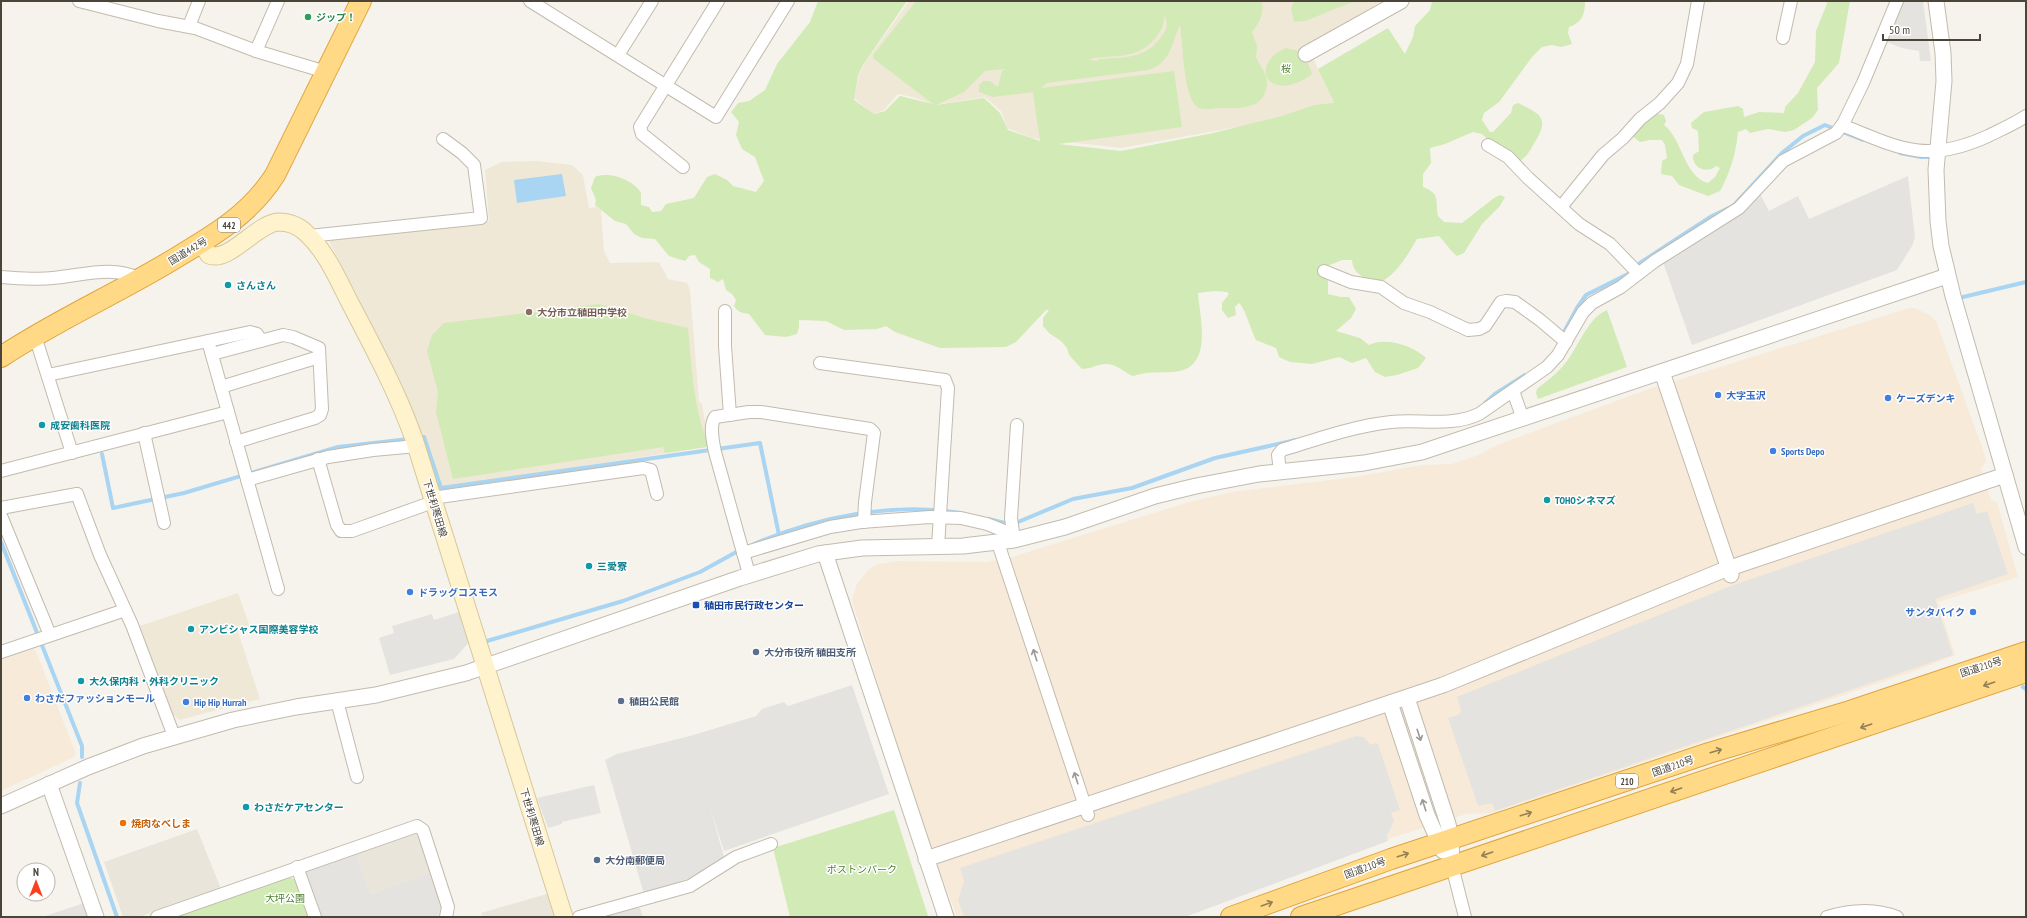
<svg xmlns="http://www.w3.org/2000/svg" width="2027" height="918" font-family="'PT Sans Narrow','Noto Sans JP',sans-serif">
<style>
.residential{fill:#eae5da}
.commercial{fill:#f7ead8}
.education{fill:#efe8d6}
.green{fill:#d2eab5;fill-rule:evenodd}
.parking{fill:#e5e3e0}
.water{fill:#a9d4f2}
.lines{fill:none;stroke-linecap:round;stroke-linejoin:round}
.stream{stroke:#a9d4f2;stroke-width:4}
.minor-casing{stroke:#c2bbae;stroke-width:14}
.tertiary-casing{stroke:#c2bbae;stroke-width:17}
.secondary-casing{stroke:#d6c79b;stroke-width:19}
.trunk-casing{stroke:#e0a43c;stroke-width:22}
.minor{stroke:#fff;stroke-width:12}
.tertiary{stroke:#fff;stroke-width:15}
.secondary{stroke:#fff3cd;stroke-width:17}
.trunk{stroke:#ffd985;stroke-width:20}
.oneway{stroke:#9c9892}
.oneway2{stroke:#938057}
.leisure-dot{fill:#2e9e5b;stroke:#fff;stroke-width:1.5}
.culture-dot{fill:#0f9aa8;stroke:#fff;stroke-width:1.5}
.education-dot{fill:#8d6e63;stroke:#fff;stroke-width:1.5}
.shop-dot{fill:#3f7fe0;stroke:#fff;stroke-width:1.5}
.transit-dot{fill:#1a4fb4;stroke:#fff;stroke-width:1.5}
.service-dot{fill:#5c6f8a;stroke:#fff;stroke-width:1.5}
.food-dot{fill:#e8710a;stroke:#fff;stroke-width:1.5}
.labels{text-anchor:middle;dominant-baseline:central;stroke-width:3;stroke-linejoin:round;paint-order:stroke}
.shield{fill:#fff;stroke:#817c74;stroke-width:1}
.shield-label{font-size:9px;font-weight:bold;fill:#4b4439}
.leisure-label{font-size:10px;font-weight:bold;fill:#27864d;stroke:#fff;text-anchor:start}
.park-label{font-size:10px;fill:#4a7f2a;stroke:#fff}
.street-label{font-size:10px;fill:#4b4439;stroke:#fff}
.culture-label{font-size:10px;font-weight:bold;fill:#0d838f;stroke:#fff;text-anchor:start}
.education-label{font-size:10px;font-weight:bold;fill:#785e54;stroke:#fff;text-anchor:start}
.shop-label{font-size:10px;font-weight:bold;fill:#366cbe;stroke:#fff;text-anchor:start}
.transit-label{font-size:10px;font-weight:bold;fill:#164399;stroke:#fff;text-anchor:start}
.service-label{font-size:10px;font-weight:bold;fill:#4e5e75;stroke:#fff;text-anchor:start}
.food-label{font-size:10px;font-weight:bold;fill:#c56008;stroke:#fff;text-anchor:start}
</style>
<rect width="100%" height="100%" fill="#f6f3ec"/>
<g class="residential">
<path d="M 197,829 L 221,889 L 139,917 L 123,917 L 104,862 Z"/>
<path d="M 409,830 L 418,834 L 431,872 L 371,894 L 355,850 Z"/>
<path d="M 550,893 L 556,917 L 482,917 L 481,913 Z"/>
</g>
<g class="commercial">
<path d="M 1909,308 L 1915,308 L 1931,316 L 1936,321 L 1985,455 L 1986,461 L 1981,469 L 1991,500 L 1997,502 L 2018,577 L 1938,602 L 1955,655 L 1912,672 L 1492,813 L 1466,814 L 1388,839 L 1182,917 L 957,917 L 916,807 L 852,600 L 857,584 L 869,569 L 878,564 L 898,561 L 986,562 L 1009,558 L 1189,502 L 1232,492 L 1355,477 L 1422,465 L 1452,464 L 1476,456 L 1497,445 L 1643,391 Z"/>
<path d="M 33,649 L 36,651 L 76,754 L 74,757 L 1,791 L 1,659 Z"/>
</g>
<g class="education">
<path d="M 909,1 L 1382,1 L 1308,47 L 1335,106 L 1288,118 L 1121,148 L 1032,138 L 1007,128 L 1001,111 L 985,97 L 935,105 L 913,97 L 898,94 L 884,110 L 873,114 L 854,98 L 859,74 L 864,64 Z"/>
<path d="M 536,161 L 572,165 L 583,175 L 589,208 L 597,207 L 601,210 L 604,251 L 610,263 L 659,262 L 668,279 L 687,283 L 690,290 L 699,401 L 702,404 L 709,445 L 707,447 L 439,488 L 416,418 L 399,378 L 327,237 L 489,221 L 485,170 L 502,162 Z"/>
<path d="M 238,593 L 250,627 L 238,632 L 260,699 L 179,720 L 172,713 L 140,626 Z"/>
</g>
<g class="green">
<path d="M 818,1 L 907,1 L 863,65 L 858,75 L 854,100 L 874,114 L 885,111 L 900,96 L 933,104 L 874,59 L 873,55 L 916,1 L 1262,1 C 1264,14 1260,22 1252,32 L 1257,46 L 1256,57 C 1259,65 1266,72 1267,81 C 1267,111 1239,108 1219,108 C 1212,108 1200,112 1195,105 C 1183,89 1183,45 1180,25 C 1171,44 1171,63 1148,70 L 1047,83 L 1041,88 L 1174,71 L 1182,127 L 1059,144 L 1121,151 L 1213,133 L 1282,116 L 1314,105 L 1334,103 L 1318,69 L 1388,28 L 1405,54 L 1413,37 L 1415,26 L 1430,10 L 1432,1 L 1585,1 C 1585,14 1582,23 1569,27 L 1568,33 L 1572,44 L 1561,47 L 1552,45 L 1542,47 L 1532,57 L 1499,102 L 1484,113 L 1482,120 L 1490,132 L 1493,132 L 1511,113 L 1513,105 L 1518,103 C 1540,114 1550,117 1535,142 C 1530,150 1528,156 1520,161 L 1497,148 L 1482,134 L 1473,132 L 1445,144 L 1430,148 L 1431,163 L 1423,174 L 1423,187 C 1441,194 1435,200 1438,216 L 1444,222 L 1462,223 L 1494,198 L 1500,195 L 1505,197 L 1500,206 L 1482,224 L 1464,253 L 1457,256 C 1450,251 1446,243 1439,236 L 1417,239 C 1407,256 1397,274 1379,283 C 1366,279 1353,275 1352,260 L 1342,260 L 1320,269 L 1328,279 L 1328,294 L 1341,297 L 1349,297 L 1356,309 L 1351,318 L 1336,331 L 1360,338 L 1369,345 C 1386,337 1412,345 1426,358 L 1418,368 L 1397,375 L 1385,377 L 1375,372 L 1366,358 L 1352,363 L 1339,357 L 1312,364 L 1290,362 L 1279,357 L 1276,348 L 1256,340 C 1251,330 1245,308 1239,303 L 1235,307 L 1236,315 L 1228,318 L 1222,310 L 1222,303 L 1229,294 L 1227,292 L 1214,291 L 1198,293 C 1200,320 1214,369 1173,372 C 1159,373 1147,371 1133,376 C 1123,372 1116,363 1104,364 C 1096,365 1090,369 1082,369 L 1069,355 L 1067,348 L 1061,341 L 1049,333 L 1043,326 L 1043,318 L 1049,310 L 1046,310 L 1016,342 L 1006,347 L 940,348 L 895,332 L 886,326 L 877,329 L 844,330 L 826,321 L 799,320 L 799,327 L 797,334 L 786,337 L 765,335 L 749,314 C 742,313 738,312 734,306 L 736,300 L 732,294 L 726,290 L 723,279 L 718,282 L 710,278 L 710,269 L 699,262 L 695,255 L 689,256 L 685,261 L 669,256 L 655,239 L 642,238 L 634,234 L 626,224 L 615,221 L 595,205 L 596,200 L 591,188 L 595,177 C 609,171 634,180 641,193 L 641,205 L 649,207 L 652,212 L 661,211 L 666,204 L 694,198 L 707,177 L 715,174 L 727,180 L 733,186 L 756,192 L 764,181 L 755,157 L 742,149 L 736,135 L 739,122 L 731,112 L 738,103 L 749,101 L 765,90 L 777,64 L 810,22 ZM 1164,16 C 1168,21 1167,28 1164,33 C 1147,59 1128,57 1100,59 L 1096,61 L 1088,59 C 1115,54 1138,61 1157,36 C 1162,29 1164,25 1164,16 ZM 1006,69 L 1002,71 L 998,87 L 990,81 L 983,81 L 979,85 L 979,92 L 993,97 L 1033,92 L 1040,141 L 1008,130 L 1000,113 L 984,98 L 936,105 L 964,92 L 985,71 Z"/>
<path d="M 1294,1 L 1355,1 L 1305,21 L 1294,22 L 1291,8 Z"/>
<path d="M 1828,1 L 1850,1 L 1839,63 L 1817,88 L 1818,110 L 1812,118 L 1794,130 L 1785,132 L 1768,129 L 1750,133 L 1746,129 L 1738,132 C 1736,153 1730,173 1720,191 L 1708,196 L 1679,185 L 1672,176 L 1661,174 L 1662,161 L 1667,158 L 1665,145 L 1662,140 L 1650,140 L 1640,142 L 1632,136 L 1640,123 L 1655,113 L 1664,115 L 1666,121 L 1664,125 C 1682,138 1684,177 1708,183 L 1715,177 L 1720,168 L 1716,166 C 1707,174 1692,169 1693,155 L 1699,151 L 1698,131 L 1692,128 L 1691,123 L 1704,112 L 1738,106 L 1743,109 L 1744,117 L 1759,112 L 1784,113 L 1785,107 L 1798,93 L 1815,62 L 1816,31 Z"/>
<path d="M 1286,48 L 1299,51 L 1307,61 L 1312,74 C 1269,106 1247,64 1286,48 Z"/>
<path d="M 599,304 L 648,319 L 688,328 C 692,367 693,409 709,445 L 707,447 L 665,453 L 663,447 L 453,479 L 436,412 L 438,392 L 427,351 L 432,335 L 444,323 Z"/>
<path d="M 1607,310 L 1627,367 L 1538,399 L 1536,393 L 1537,389 C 1547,381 1559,372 1567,361 C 1579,345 1588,318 1607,310 Z"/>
<path d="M 894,810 L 928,916 L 790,917 L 773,848 Z"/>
<path d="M 289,877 L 300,882 L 312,917 L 175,917 Z"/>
</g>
<g class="parking">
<path d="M 1904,1 L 1923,1 L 1931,61 L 1920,61 L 1919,51 L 1902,48 L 1887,42 Z"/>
<path d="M 1908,176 L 1915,238 L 1912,246 L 1897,270 L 1692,345 L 1663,262 L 1760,194 L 1769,211 L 1798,196 L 1809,219 Z"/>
<path d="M 1973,503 L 1977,514 L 1987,511 L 2008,574 L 1935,599 L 1953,655 L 1495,811 L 1492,803 L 1479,806 L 1477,803 L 1448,718 L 1459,715 L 1461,710 L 1457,697 L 1728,587 Z"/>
<path d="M 459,612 L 469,642 L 454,659 L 390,675 L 379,638 L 394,633 L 392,626 L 432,614 L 434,620 Z"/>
<path d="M 852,685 L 889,794 L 724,851 L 710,807 L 724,857 L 690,878 L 644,894 L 605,760 L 617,754 L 690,736 L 756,716 L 762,709 L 784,702 L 788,706 Z"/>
<path d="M 1356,736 L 1364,737 L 1370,745 L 1376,743 L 1378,744 L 1400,810 L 1391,813 L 1394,821 L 1387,836 L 1388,841 L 1185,917 L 964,917 L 958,900 L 964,881 L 960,868 Z"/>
<path d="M 594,785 L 601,813 L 562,822 L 562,824 L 548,828 L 537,798 Z"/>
<path d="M 355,850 L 371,894 L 431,872 L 443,906 L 438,916 L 318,917 L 304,876 L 309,865 Z"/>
<path d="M 84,903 L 89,917 L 42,917 Z"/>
<path d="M 632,907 L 640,908 L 643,917 L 589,917 Z"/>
</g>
<path class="water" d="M 562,174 L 566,196 L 517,203 L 514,180 Z"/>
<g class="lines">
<g class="stream">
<path d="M 1900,153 L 1921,157 L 1931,157"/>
<path d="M 1963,297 L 2026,282"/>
<path d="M 1562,336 L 1577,308 L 1586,295 L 1628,274 L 1640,263 L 1675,240 L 1712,216 L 1733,206 L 1782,153 L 1803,136 L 1825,125 L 1863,140"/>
<path d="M 1485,403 L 1495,394 L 1525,375"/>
<path d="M 417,438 L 424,437 L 441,488 L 760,443 L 779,535"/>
<path d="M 102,454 L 113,508 L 184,493 L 338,447 L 409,439"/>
<path d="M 988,519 L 1005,523 L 1018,522 L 1073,499 L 1132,488 L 1215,458 L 1296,440"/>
<path d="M 1,542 L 82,746 L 82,757"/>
<path d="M 754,544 C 818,517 891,502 960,513"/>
<path d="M 487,641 L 623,601 L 700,572 L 740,550"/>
<path d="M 2023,687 L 2026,689"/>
<path d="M 80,783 L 77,803 L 117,917"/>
</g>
<g class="minor-casing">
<g id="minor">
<path d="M 79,1 L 158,21 L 195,28 L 256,51 L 326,72"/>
<path d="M 530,1 L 716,117 L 788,1"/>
<path d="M 189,26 L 199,1"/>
<path d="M 1783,38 L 1791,1"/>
<path d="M 256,51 L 278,1"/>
<path d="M 618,55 L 652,1"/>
<path d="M 1842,125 C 1900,149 1927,164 1988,136 C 2000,130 2014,124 2026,116"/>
<path d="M 1488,145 L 1508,157 L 1528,178 L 1579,224 L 1610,244 L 1638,273"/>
<path d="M 683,167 L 642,134 L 640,127 L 718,1"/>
<path d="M 1561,207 L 1603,155 L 1623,138 L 1640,119 L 1660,103 L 1678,83 L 1687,64 L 1698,1"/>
<path d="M 309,236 L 481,218 L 474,165 L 462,153 L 443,139"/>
<path d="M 1324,271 L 1351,282 L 1381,287 L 1404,303 L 1430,312 L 1468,330 L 1479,329 L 1485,326 L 1501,302 L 1506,301 L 1515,302 L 1540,320 L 1566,342"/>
<path d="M 1,277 C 18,278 36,280 53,278 C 85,275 111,265 141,279"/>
<path d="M 725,311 L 725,346 L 730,415"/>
<path d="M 35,336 L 72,453"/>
<path d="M 208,341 L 278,589"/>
<path d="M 212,354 L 283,335 L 293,337 L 319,348 L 322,409 L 320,415 L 315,418 L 236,442"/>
<path d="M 820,363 L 945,380 L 948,388 L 938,547"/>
<path d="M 48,375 L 250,332 L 257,334 L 261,341"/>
<path d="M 221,387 L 319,357"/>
<path d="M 1513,391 L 1523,419"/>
<path d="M 144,433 L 164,523"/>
<path d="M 318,459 L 337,525 L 341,531 L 352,531 L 433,502"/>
<path d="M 1,471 L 228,412"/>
<path d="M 1280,471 L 1278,455 L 1282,450 C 1318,439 1354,426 1391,422 C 1420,419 1452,427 1479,414 L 1547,367 L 1558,355 L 1583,312 L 1592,303 L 1621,287 L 1655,261 L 1739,208 L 1783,161 L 1836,133 L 1843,124 L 1863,83 L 1897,1"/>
<path d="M 247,480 L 328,457 L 373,450 L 417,446"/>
<path d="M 432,498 L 643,468 L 651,470 L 657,494"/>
<path d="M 1,508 L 77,494 L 100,555 L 132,625 L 174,736"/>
<path d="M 1,516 L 50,635"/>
<path d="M 1014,540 L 1011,518 L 1017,425"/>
<path d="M 998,543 L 1088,815"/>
<path d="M 743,553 L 830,527 L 861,522 L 930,517 L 961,518 L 987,524 L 1002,530 L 1014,540"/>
<path d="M 749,574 L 715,452 C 713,442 709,426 715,417 L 749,412 L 761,412 L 870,429 L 874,433 L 865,502 L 864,522"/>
<path d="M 1,652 L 125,610"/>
<path d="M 337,701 L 357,777"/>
<path d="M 1452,866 L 1465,917"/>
<path d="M 297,867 L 315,917"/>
<path d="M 157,917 L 417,826 L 423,830 L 448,907 L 446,917"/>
<path d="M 579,917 L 690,886 L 736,857 L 771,844"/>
<path d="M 1827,917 C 1850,910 1875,908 1897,917"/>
</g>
</g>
<g class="tertiary-casing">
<g id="tertiary">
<path d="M 1936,1 L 1943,53 L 1944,81 L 1936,170 L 1938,221 L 1941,246 L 1953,296 L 2026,547"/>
<path d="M 1306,54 L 1401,1"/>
<path d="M 1662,372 L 1731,575"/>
<path d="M 825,553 L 946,917"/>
<path d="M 1407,698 L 1448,824 L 1451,839 L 1452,866"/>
<path d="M 1390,703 L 1427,815 L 1443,851"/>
<path d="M 49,784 L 96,917"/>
<path d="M 1,806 L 88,767 L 143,746 L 233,720 L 296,707 L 376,695 L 466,673 L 740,578 L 818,554 L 862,548 L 963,546 L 1014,540 L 1065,527 L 1155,496 L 1196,486 L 1259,474 L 1364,463 L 1422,452 L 1947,276"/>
<path d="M 926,859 L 1443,685 L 1721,571 L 2005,475"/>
</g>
</g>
<g class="secondary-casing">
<path id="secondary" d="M 201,243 L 209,255 C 229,263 256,224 278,222 C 289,222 299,226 306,233 C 325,250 337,277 348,299 C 372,345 397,391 414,439 L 564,917"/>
</g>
<g class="trunk-casing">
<g id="trunk">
<path d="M 1,357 C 58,319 121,292 179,256 C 216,234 251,213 275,175 L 361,1"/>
<path d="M 1231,917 L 1391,859 L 1709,753 L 1850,711 L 2026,652"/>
<path d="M 1301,917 L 2026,672"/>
</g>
</g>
<use href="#minor" class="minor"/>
<use href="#tertiary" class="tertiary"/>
<use href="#secondary" class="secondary"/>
<use href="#trunk" class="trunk"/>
</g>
<defs><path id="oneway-shaft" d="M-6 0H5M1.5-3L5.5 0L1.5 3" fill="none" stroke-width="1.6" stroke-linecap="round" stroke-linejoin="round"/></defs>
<g class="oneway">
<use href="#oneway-shaft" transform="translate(1035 655) rotate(-108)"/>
<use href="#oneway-shaft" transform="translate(1419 735) rotate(72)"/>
<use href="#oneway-shaft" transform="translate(1076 778) rotate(-108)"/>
<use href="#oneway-shaft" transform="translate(1424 805) rotate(-108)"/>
</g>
<g class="oneway2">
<use href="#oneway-shaft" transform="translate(1989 684) rotate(161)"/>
<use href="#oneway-shaft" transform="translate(1866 726) rotate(161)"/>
<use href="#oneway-shaft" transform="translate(1716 751) rotate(-17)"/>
<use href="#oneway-shaft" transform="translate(1676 790) rotate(161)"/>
<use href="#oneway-shaft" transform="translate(1526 814) rotate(-18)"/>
<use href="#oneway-shaft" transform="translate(1487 854) rotate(161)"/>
<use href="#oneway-shaft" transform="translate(1403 855) rotate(-18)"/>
<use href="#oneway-shaft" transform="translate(1267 904) rotate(-20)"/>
</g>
<circle class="leisure-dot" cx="308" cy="17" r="4"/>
<g class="culture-dot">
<circle cx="228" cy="285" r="4"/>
<circle cx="42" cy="425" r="4"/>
<circle cx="1547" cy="500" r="4"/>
<circle cx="589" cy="566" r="4"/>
<circle cx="191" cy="629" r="4"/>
<circle cx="81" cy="681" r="4"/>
<circle cx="246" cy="807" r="4"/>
</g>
<circle class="education-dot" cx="529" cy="312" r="4"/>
<g class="shop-dot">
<circle cx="1718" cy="395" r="4"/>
<circle cx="1888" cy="398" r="4"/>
<circle cx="1773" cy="451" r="4"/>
<circle cx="410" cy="592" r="4"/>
<circle cx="1973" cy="612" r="4"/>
<circle cx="27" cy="698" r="4"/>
<circle cx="186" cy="702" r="4"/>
</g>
<rect class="transit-dot" x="692" y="601" width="8" height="8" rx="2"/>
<g class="service-dot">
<circle cx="756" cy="652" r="4"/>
<circle cx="621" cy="701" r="4"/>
<circle cx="597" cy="860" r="4"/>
</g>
<circle class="food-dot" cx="123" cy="823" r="4"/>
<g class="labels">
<g class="shield">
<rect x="218" y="218" width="22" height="14" rx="3"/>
<rect x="1616" y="774" width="22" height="14" rx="3"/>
</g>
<g class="shield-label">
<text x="229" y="225">442</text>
<text x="1627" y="781">210</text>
</g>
<g class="leisure-label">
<text x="316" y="17">ジップ！</text>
</g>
<g class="park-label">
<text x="1286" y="68">桜</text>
<text x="862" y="869">ボストンパーク</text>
<text x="285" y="898">大坪公園</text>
</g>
<g class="street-label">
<text transform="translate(188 251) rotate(-31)">国道442号</text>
<text transform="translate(435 508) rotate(73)">下世利寒田線</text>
<text transform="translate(1981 667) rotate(-18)">国道210号</text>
<text transform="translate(1673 766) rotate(-19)">国道210号</text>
<text transform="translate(532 817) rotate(73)">下世利寒田線</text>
<text transform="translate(1365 868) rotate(-20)">国道210号</text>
</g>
<g class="culture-label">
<text x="236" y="285">さんさん</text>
<text x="50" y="425">成安歯科医院</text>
<text x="1555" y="500">TOHOシネマズ</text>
<text x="597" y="566">三愛寮</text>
<text x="199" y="629">アンビシャス国際美容学校</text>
<text x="89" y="681">大久保内科・外科クリニック</text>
<text x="254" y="807">わさだケアセンター</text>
</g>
<g class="education-label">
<text x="537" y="312">大分市立稙田中学校</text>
</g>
<g class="shop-label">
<text x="1726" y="395">大字玉沢</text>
<text x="1896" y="398">ケーズデンキ</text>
<text x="1781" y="451">Sports Depo</text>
<text x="418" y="592">ドラッグコスモス</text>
<text x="1965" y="612" text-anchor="end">サンタバイク</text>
<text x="35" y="698">わさだファッションモール</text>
<text x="194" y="702">Hip Hip Hurrah</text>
</g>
<g class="transit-label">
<text x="704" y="605">稙田市民行政センター</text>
</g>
<g class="service-label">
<text x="764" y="652">大分市役所 稙田支所</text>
<text x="629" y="701">稙田公民館</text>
<text x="605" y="860">大分南郵便局</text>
</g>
<g class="food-label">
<text x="131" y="823">焼肉なべしま</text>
</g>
</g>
<rect width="2027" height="918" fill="none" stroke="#4b4439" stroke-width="4"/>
<g transform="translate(36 882)"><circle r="19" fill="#ffffff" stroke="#b7b4b0"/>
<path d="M0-3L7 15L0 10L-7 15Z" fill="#fc3f1d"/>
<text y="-6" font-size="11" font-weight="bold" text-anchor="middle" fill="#4b4439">N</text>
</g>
<path d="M1883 34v6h97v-6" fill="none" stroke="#4b4439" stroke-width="2"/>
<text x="1889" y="34" font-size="12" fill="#4b4439" stroke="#ffffff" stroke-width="3" paint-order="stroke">50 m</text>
</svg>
